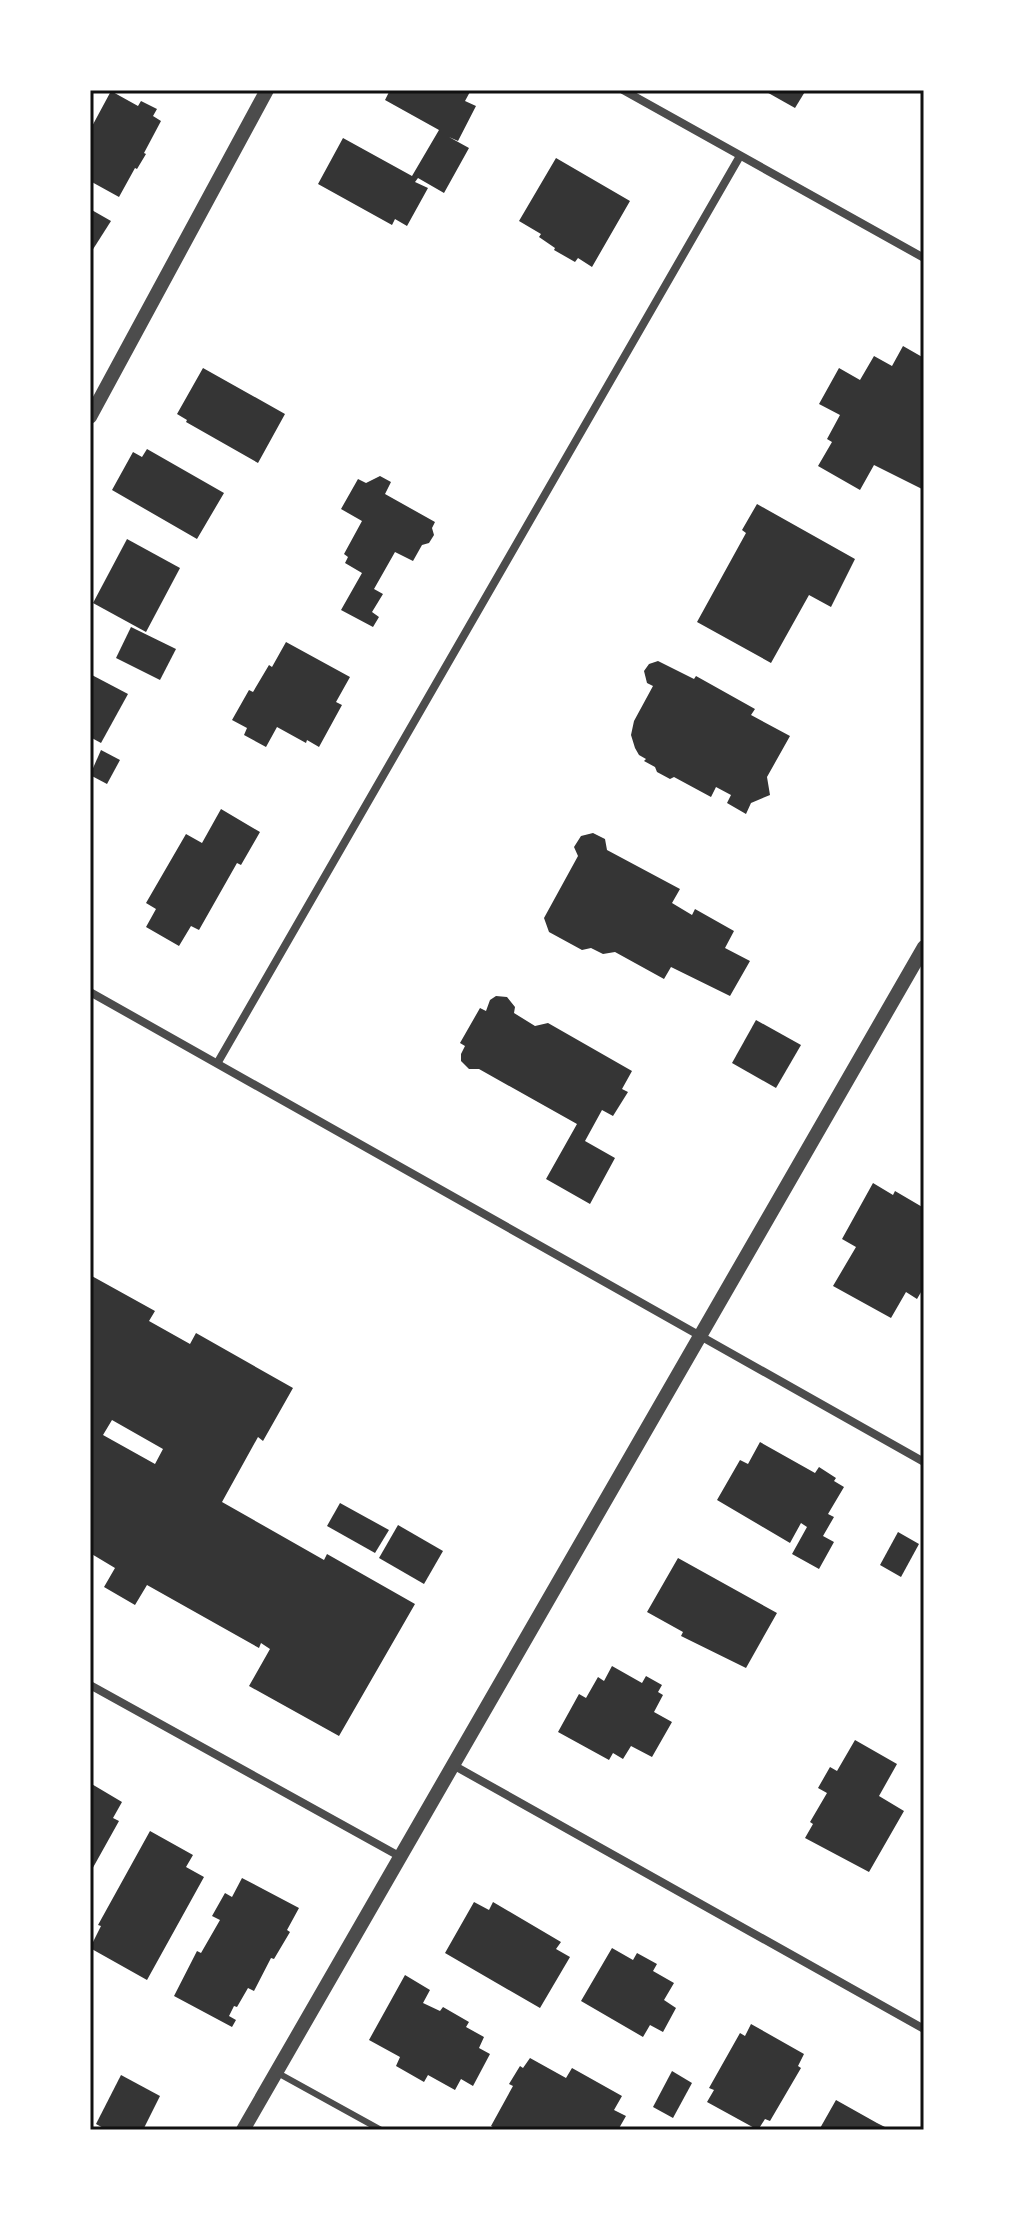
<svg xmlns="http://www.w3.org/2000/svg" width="1014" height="2220" font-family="Rubik,sans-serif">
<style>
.building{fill:#353535;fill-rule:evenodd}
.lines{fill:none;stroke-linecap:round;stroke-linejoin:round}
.service{stroke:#4c4c4c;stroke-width:6}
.minor{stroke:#4c4c4c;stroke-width:8}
.tertiary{stroke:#4c4c4c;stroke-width:14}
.neatline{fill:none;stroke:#111;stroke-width:3}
</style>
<rect width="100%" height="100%" fill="#fff"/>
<g class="building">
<path d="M 390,90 L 471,90 L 465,101 L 476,106 L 458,141 L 449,137 L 469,148 L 444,193 L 418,178 L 415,182 L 428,188 L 407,226 L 395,219 L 392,225 L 318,184 L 343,138 L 412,176 L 439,130 L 385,100 Z"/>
<path d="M 763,90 L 806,90 L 795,108 Z"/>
<path d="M 111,91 L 138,106 L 141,101 L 157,109 L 153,116 L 161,121 L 144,153 L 146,154 L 137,169 L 135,168 L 119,197 L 90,181 L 93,167 L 90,165 L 90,130 Z"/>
<path d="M 556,158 L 630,201 L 592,267 L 578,258 L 575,262 L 554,250 L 555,248 L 539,237 L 541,234 L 519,221 Z"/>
<path d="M 90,209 L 111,221 L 90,254 Z"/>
<path d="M 903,346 L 924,358 L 924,490 L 874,465 L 860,490 L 818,466 L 832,442 L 827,439 L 840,415 L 819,404 L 839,368 L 860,380 L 874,356 L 892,366 Z"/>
<path d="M 203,368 L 285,414 L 258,463 L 186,422 L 187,420 L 177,414 Z"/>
<path d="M 147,449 L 224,493 L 197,539 L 112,490 L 133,452 L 142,457 Z"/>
<path d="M 380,476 L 391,482 L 385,494 L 435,522 L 432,528 L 434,535 L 429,543 L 422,545 L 413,561 L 395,552 L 374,589 L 383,594 L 372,612 L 379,617 L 373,627 L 341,610 L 362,573 L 345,563 L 348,557 L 344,554 L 362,521 L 341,509 L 358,479 L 366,483 Z"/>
<path d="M 757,504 L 855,559 L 831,607 L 809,595 L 771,663 L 697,622 L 746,533 L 742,530 Z"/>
<path d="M 127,539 L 180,568 L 146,632 L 93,603 Z"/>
<path d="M 131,627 L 176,649 L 160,680 L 116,658 Z"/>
<path d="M 286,642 L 350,677 L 336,702 L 342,705 L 319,747 L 307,740 L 306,743 L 277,727 L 266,747 L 244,735 L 247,728 L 232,720 L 249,690 L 253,692 L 269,665 L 272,667 Z"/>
<path d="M 658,661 L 694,679 L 696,676 L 755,709 L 751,715 L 790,736 L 767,777 L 770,795 L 751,803 L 746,814 L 727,803 L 731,795 L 716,787 L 711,797 L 674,777 L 670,779 L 657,772 L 655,767 L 644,761 L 646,759 L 639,755 L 635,748 L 631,735 L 634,721 L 653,686 L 647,683 L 644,671 L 649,664 Z"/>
<path d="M 90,674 L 128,694 L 101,743 L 90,737 Z"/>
<path d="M 101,750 L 120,760 L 107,784 L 90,775 Z"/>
<path d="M 221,809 L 260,832 L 241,865 L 237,863 L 199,930 L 191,926 L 179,946 L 146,927 L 156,909 L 146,903 L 186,834 L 202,843 Z"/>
<path d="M 593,833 L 605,839 L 607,850 L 680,889 L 672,903 L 692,915 L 695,909 L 734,931 L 725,948 L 750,961 L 730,996 L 671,967 L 664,979 L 615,952 L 603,954 L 591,948 L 582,950 L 549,932 L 544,918 L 578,856 L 574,847 L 581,836 Z"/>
<path d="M 496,996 L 507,997 L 515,1007 L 514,1013 L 535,1026 L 548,1023 L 632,1071 L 622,1089 L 628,1092 L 613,1116 L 602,1110 L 585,1141 L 615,1158 L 590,1204 L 546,1179 L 577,1124 L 479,1069 L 469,1069 L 461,1061 L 461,1054 L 465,1046 L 460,1043 L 480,1008 L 486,1011 L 490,1000 Z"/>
<path d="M 756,1020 L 801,1045 L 776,1088 L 732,1063 Z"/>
<path d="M 873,1183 L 893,1195 L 895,1191 L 924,1208 L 924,1287 L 917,1299 L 906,1292 L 891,1318 L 833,1286 L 856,1247 L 842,1239 Z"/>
<path d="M 90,1275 L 155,1311 L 149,1321 L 190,1344 L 196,1333 L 293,1388 L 263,1441 L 258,1437 L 222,1502 L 324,1560 L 327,1554 L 415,1604 L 339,1736 L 249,1686 L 270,1649 L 261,1643 L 259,1648 L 147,1585 L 135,1605 L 104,1587 L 115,1568 L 90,1553 ZM 112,1420 L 163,1449 L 155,1464 L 103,1435 Z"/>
<path d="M 760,1442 L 815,1473 L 819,1467 L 836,1478 L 834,1481 L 844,1487 L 828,1514 L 834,1517 L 823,1536 L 834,1542 L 819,1569 L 792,1554 L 807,1527 L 801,1523 L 790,1543 L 717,1500 L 740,1460 L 748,1464 Z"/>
<path d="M 340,1503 L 389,1530 L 375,1553 L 327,1526 Z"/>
<path d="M 398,1525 L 443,1551 L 424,1584 L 379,1558 Z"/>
<path d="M 898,1532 L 919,1544 L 901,1577 L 880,1565 Z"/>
<path d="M 678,1558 L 777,1613 L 746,1668 L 681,1636 L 683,1632 L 647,1612 Z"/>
<path d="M 612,1666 L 642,1683 L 646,1676 L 662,1685 L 658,1692 L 663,1695 L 654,1712 L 672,1722 L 652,1757 L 631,1746 L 623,1759 L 613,1753 L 609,1760 L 558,1732 L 579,1694 L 586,1698 L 598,1677 L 604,1681 Z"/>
<path d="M 855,1740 L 897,1764 L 879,1796 L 904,1811 L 869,1872 L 805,1838 L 813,1824 L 810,1822 L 827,1793 L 818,1788 L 830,1767 L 837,1771 Z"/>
<path d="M 90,1783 L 122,1802 L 113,1818 L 119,1821 L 90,1873 Z"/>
<path d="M 150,1831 L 193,1855 L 186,1867 L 204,1877 L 147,1980 L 90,1948 L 101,1926 L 98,1925 Z"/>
<path d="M 242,1878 L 299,1908 L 287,1930 L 290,1932 L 274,1959 L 271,1958 L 254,1991 L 248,1988 L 237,2007 L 234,2006 L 229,2016 L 236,2020 L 232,2027 L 174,1996 L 197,1951 L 201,1953 L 220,1920 L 212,1916 L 225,1893 L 232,1897 Z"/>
<path d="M 474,1902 L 489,1910 L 493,1902 L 561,1942 L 556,1949 L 570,1957 L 540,2008 L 445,1953 Z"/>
<path d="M 612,1948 L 633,1960 L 637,1953 L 657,1964 L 653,1971 L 674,1983 L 664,2000 L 676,2008 L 663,2032 L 650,2025 L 643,2037 L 581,2001 Z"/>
<path d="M 405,1975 L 430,1990 L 423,2003 L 440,2011 L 443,2007 L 469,2022 L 466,2027 L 484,2037 L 479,2048 L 490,2054 L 473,2086 L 461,2079 L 455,2090 L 428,2075 L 424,2082 L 396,2066 L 400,2057 L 369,2040 Z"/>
<path d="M 751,2024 L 804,2054 L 798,2066 L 801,2068 L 770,2121 L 765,2119 L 758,2130 L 707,2102 L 714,2090 L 709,2088 L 740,2033 L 745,2036 Z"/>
<path d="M 530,2058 L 566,2078 L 572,2068 L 622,2096 L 614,2110 L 626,2116 L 618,2130 L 498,2130 L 491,2126 L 513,2086 L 509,2084 L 520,2066 L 523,2068 Z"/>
<path d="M 672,2071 L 692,2083 L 673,2118 L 653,2107 Z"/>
<path d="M 121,2075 L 160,2096 L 143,2130 L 107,2130 L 96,2124 Z"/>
<path d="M 836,2100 L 877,2123 L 891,2130 L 819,2130 Z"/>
</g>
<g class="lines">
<path class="service" d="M 276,2072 L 381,2130"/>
<g class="minor">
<path d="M 623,90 L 924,258"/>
<path d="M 90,992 L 924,1462"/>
<path d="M 218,1062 L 740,156"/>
<path d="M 90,1685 L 399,1856"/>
<path d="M 453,1765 L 924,2029"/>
</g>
<g class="tertiary">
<path d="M 90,417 L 267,90"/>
<path d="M 243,2130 L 924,947"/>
</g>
</g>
<rect width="1014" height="2220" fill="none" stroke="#ffffff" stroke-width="184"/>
<rect x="92" y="92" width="830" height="2036" class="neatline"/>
</svg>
